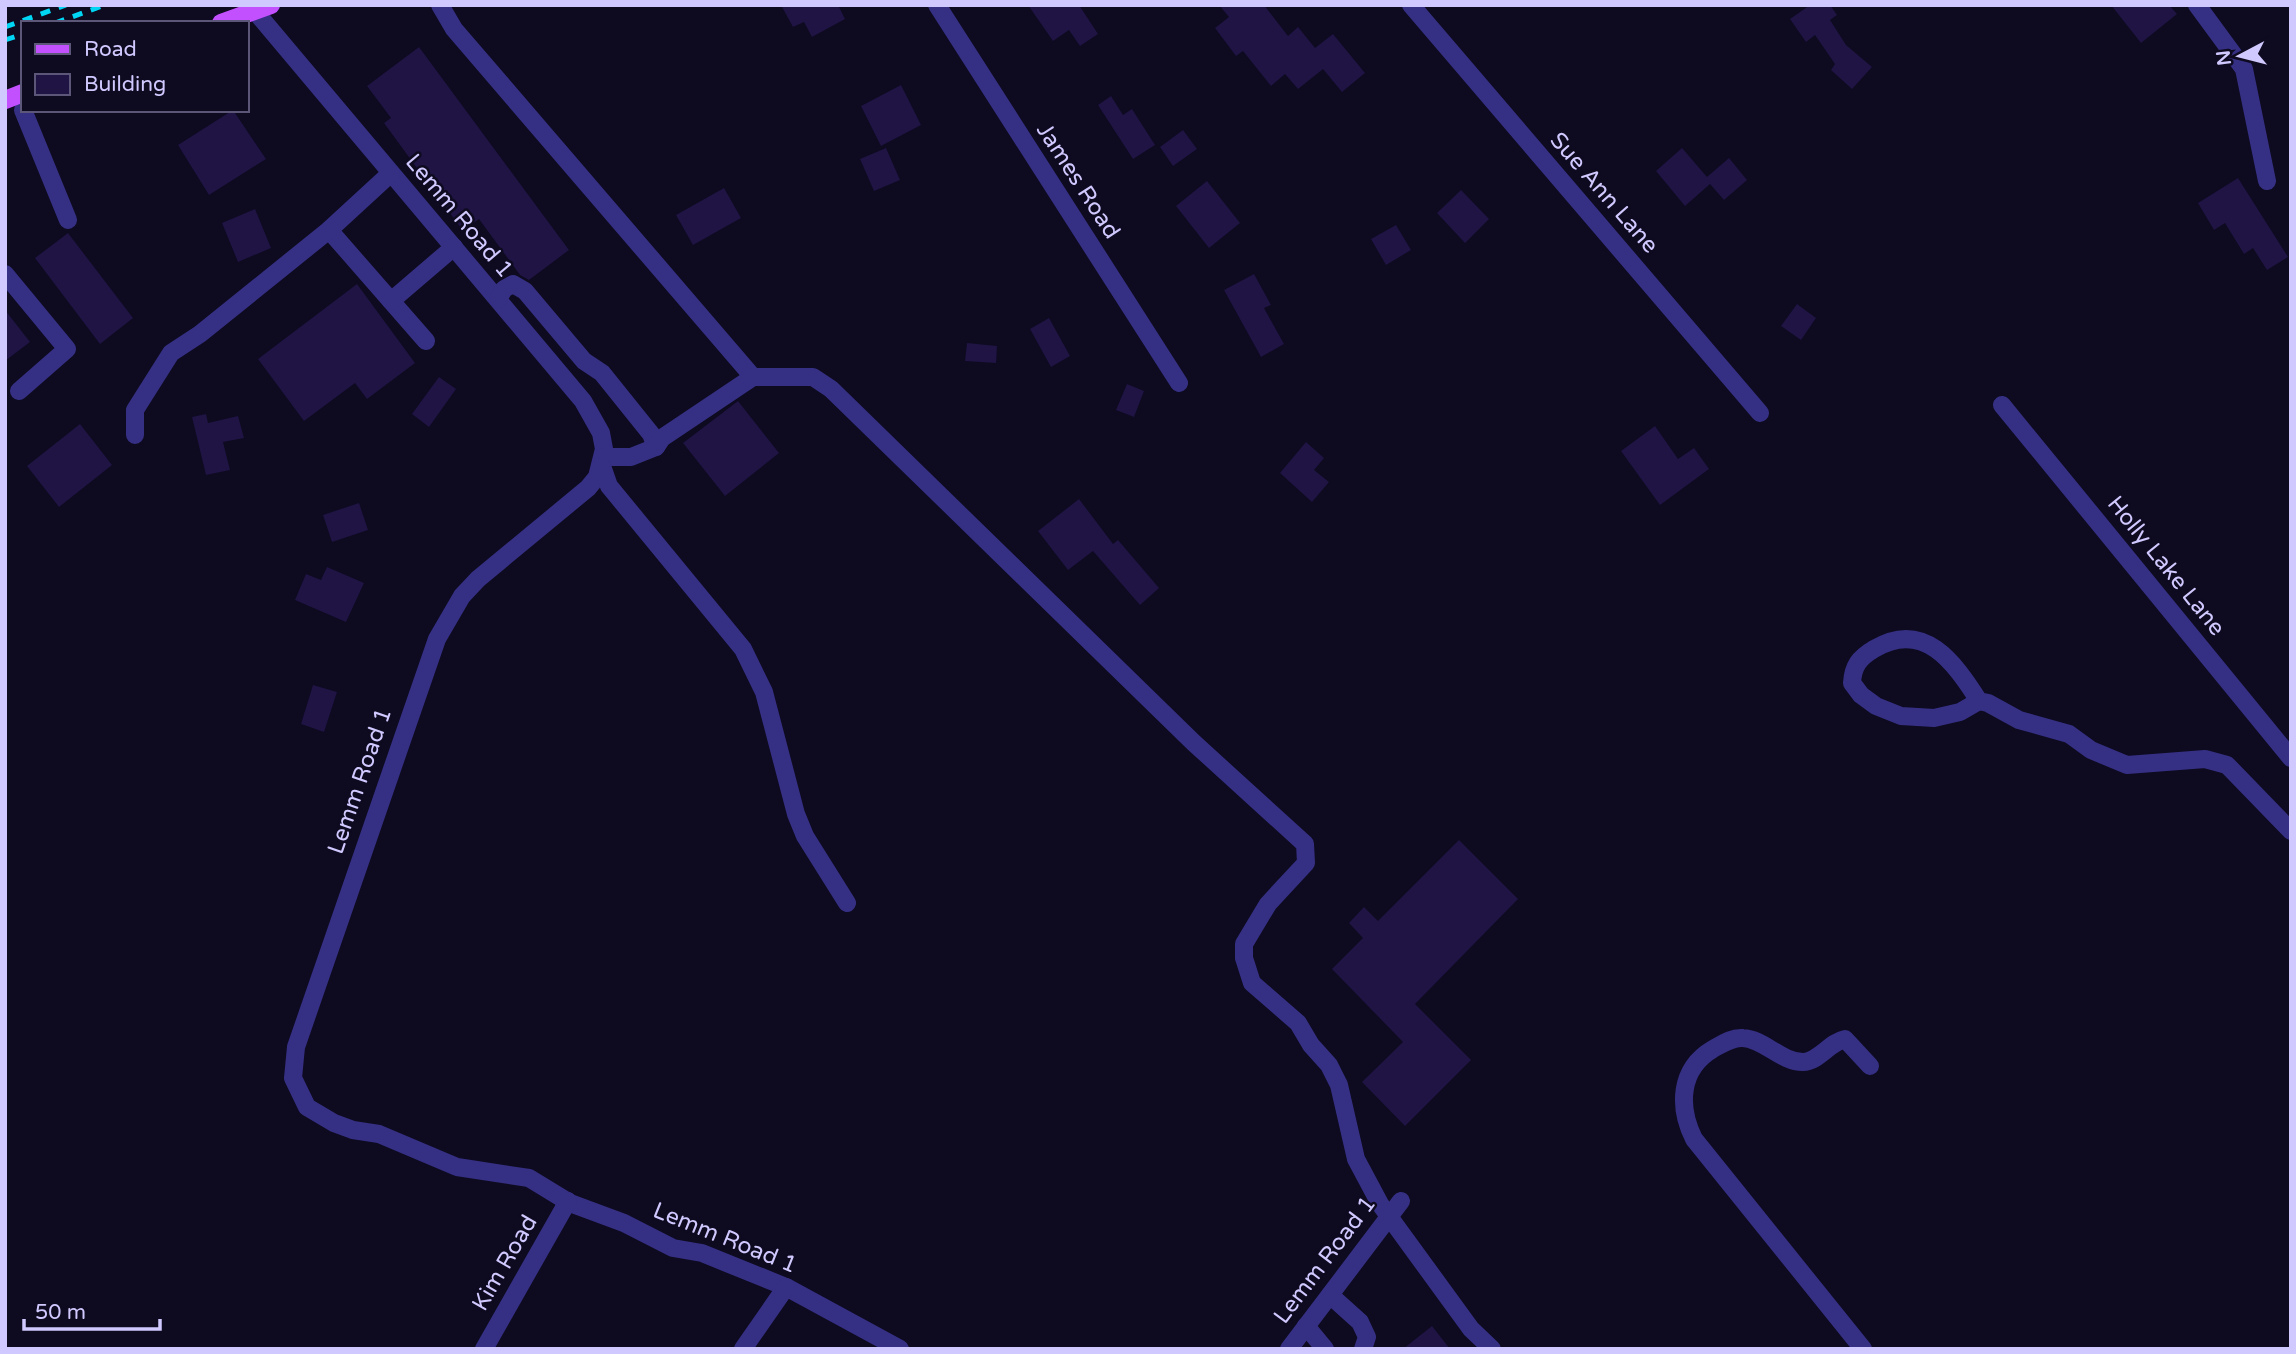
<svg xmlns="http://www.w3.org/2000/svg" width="2296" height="1354" font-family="'Varela Round',sans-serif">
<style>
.building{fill:#1f1443}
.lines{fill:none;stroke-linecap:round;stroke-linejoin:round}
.minor{stroke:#353084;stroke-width:18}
.major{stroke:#c250ff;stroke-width:18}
.rail{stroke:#00d6f4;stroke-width:5;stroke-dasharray:10 9;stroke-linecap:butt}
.labels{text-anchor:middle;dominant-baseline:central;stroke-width:5;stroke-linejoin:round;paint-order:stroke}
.street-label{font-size:23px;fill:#d0c9ff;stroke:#0e0a20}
</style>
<rect width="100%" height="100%" fill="#0e0a20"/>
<g class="building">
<path d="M 781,5 L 838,5 L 845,19 L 812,37 L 804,22 L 793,27 Z"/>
<path d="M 1028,5 L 1079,5 L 1098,34 L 1080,46 L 1069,30 L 1053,41 Z"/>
<path d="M 1219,5 L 1264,5 L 1288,36 L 1298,27 L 1315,48 L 1333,34 L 1365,73 L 1342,92 L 1323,69 L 1298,89 L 1285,74 L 1271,86 L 1243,51 L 1236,56 L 1215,28 L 1229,17 Z"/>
<path d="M 1810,5 L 1830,5 L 1837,15 L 1830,20 L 1846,45 L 1872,67 L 1852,89 L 1831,70 L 1835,64 L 1815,35 L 1806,42 L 1790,19 Z"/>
<path d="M 2111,5 L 2169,5 L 2177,14 L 2141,43 Z"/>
<path d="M 419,47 L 569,250 L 529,280 L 520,275 L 479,219 L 463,231 L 384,123 L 391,118 L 367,86 Z"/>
<path d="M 901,85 L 921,125 L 881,146 L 861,106 Z"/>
<path d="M 1111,96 L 1123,115 L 1132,109 L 1155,145 L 1133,159 L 1098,105 Z"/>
<path d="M 233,110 L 266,159 L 209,195 L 178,145 Z"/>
<path d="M 1183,130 L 1197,149 L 1173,166 L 1160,147 Z"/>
<path d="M 886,148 L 900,180 L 874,191 L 860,159 Z"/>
<path d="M 1682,148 L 1707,177 L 1729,158 L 1747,180 L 1724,200 L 1710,184 L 1685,206 L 1656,171 Z"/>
<path d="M 2238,178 L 2288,257 L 2267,270 L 2253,248 L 2244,254 L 2225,223 L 2214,230 L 2198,203 Z"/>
<path d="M 1207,181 L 1240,223 L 1209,248 L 1176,206 Z"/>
<path d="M 724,188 L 741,218 L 693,245 L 676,215 Z"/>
<path d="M 1461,190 L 1489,219 L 1465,243 L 1437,213 Z"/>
<path d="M 255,209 L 271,248 L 238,262 L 222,223 Z"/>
<path d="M 1396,225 L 1411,250 L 1386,265 L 1371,239 Z"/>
<path d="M 68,233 L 133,318 L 100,344 L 35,258 Z"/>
<path d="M 1254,274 L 1271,305 L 1264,308 L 1284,344 L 1261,357 L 1224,290 Z"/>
<path d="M 357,284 L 415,363 L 367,399 L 355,383 L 304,421 L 258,359 Z"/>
<path d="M 1797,304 L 1816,318 L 1801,340 L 1781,326 Z"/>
<path d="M 5,310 L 30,342 L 5,361 Z"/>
<path d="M 1049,318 L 1070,356 L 1051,367 L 1030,329 Z"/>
<path d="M 967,343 L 997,346 L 996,363 L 965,361 Z"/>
<path d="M 439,377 L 456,389 L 429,427 L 412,414 Z"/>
<path d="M 1127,384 L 1144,391 L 1134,417 L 1116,410 Z"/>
<path d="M 738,401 L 779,453 L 725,496 L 683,443 Z"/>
<path d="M 206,414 L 208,423 L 238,416 L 244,438 L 223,442 L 230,470 L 206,475 L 192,417 Z"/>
<path d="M 80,424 L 112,465 L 59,507 L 27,466 Z"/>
<path d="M 1655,426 L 1678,459 L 1694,448 L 1709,469 L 1660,505 L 1621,451 Z"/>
<path d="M 1306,442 L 1324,458 L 1314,470 L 1329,482 L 1312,502 L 1280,473 Z"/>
<path d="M 1079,499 L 1113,544 L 1118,540 L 1159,588 L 1140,605 L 1093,551 L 1068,570 L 1038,531 Z"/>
<path d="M 359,503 L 368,530 L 332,542 L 323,515 Z"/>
<path d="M 327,567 L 364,583 L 346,622 L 295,600 L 306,574 L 321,580 Z"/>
<path d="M 313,685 L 337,692 L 324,732 L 301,724 Z"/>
<path d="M 1459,840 L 1518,899 L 1415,1004 L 1471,1060 L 1405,1126 L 1362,1082 L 1403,1042 L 1332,969 L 1363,938 L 1349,923 L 1364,907 L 1378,921 Z"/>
<path d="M 1432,1326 L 1450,1349 L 1403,1349 Z"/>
</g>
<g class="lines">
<g class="minor">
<path d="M 440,5 L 454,29 L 753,377"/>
<path d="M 937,5 L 1179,383"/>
<path d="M 1411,5 L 1760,413"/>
<path d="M 2197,5 L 2244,69 L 2267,181"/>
<path d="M 255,11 L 583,401 L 601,433 L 604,449 L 597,477 L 588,488 L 478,579 L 462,596 L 437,639 L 296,1047 L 293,1078 L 307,1107 L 334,1123 L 353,1130 L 379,1134 L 457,1167 L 529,1178 L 570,1203 L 624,1223 L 673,1248 L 702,1253 L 786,1287 L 900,1349"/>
<path d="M 23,110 L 68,220"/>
<path d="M 329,230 L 426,341"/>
<path d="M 5,274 L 67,349 L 19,391"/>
<path d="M 498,299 L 504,289 L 513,284 L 525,291 L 584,361 L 602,373 L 651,434 L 656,447 L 631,457 L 603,457"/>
<path d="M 391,301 L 454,247"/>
<path d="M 2002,405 L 2291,758"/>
<path d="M 135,435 L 135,410 L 171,353 L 200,334 L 329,230 L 391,173"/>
<path d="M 656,447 L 662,438 L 753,377 L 813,377 L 831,389 L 1194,743 L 1305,844 L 1306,863 L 1268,904 L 1244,944 L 1244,958 L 1252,983 L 1298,1023 L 1311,1045 L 1329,1065 L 1339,1085 L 1356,1159 L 1380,1204 L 1471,1329 L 1492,1349"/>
<path d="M 602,466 L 609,486 L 743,649 L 764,692 L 796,814 L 805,836 L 847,903"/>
<path d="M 1979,701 C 1954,662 1924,619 1874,649 C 1859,658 1853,666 1852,683 L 1861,695 L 1876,706 L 1901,716 L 1934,718 L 1960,712 L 1979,701 L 1988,703 L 2019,720 L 2069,734 L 2091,750 L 2127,765 L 2205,759 L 2227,765 L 2291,831"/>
<path d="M 1330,1295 L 1360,1322 L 1367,1337 L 1363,1349"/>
<path d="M 1306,1326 L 1325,1349"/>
<path d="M 484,1349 L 568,1201"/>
<path d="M 743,1349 L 786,1287"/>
<path d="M 1289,1349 L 1401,1201"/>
<path d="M 1863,1349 L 1694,1139 C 1678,1107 1679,1069 1713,1049 C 1722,1044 1732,1037 1743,1038 C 1764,1039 1781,1062 1803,1062 C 1818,1062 1830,1042 1845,1039 L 1870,1066"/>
</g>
<g class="major">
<path d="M 221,23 L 271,5"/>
<path d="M 5,100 L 23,93"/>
</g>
<g class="rail">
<path d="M 55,23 L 105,5"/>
<path d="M 5,27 L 66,5"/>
<path d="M 5,40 L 23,34"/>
</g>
</g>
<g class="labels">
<g class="street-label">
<text transform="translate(1078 181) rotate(57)">James Road</text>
<text transform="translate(1604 193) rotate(49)">Sue Ann Lane</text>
<text transform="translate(459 216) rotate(50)">Lemm Road 1</text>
<text transform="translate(2166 566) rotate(51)">Holly Lake Lane</text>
<text transform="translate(360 781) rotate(-71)">Lemm Road 1</text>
<text transform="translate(725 1238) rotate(22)">Lemm Road 1</text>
<text transform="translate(1325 1260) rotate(-53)">Lemm Road 1</text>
<text transform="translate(505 1263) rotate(-60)">Kim Road</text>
</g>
</g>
<rect width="2296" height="1354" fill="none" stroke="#d0c9ff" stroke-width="14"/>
<rect x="21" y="21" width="228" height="91" fill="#0e0a20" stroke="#5c5679" stroke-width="2"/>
<rect x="35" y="44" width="35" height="10" fill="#c250ff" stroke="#5c5679" stroke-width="2"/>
<text x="84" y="56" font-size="21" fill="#d0c9ff">Road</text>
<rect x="35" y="74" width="35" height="21" fill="#1f1443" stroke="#5c5679" stroke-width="2"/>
<text x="84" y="91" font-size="21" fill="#d0c9ff">Building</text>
<g transform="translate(2240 56) rotate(263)" stroke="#0e0a20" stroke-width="5" paint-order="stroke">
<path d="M0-5L12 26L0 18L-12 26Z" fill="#d0c9ff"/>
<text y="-10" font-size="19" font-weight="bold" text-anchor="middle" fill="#d0c9ff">N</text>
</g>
<path d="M24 1319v10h136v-10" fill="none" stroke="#d0c9ff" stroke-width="3.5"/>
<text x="35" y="1319" font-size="21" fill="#d0c9ff" stroke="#0e0a20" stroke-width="5" paint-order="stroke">50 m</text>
</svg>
